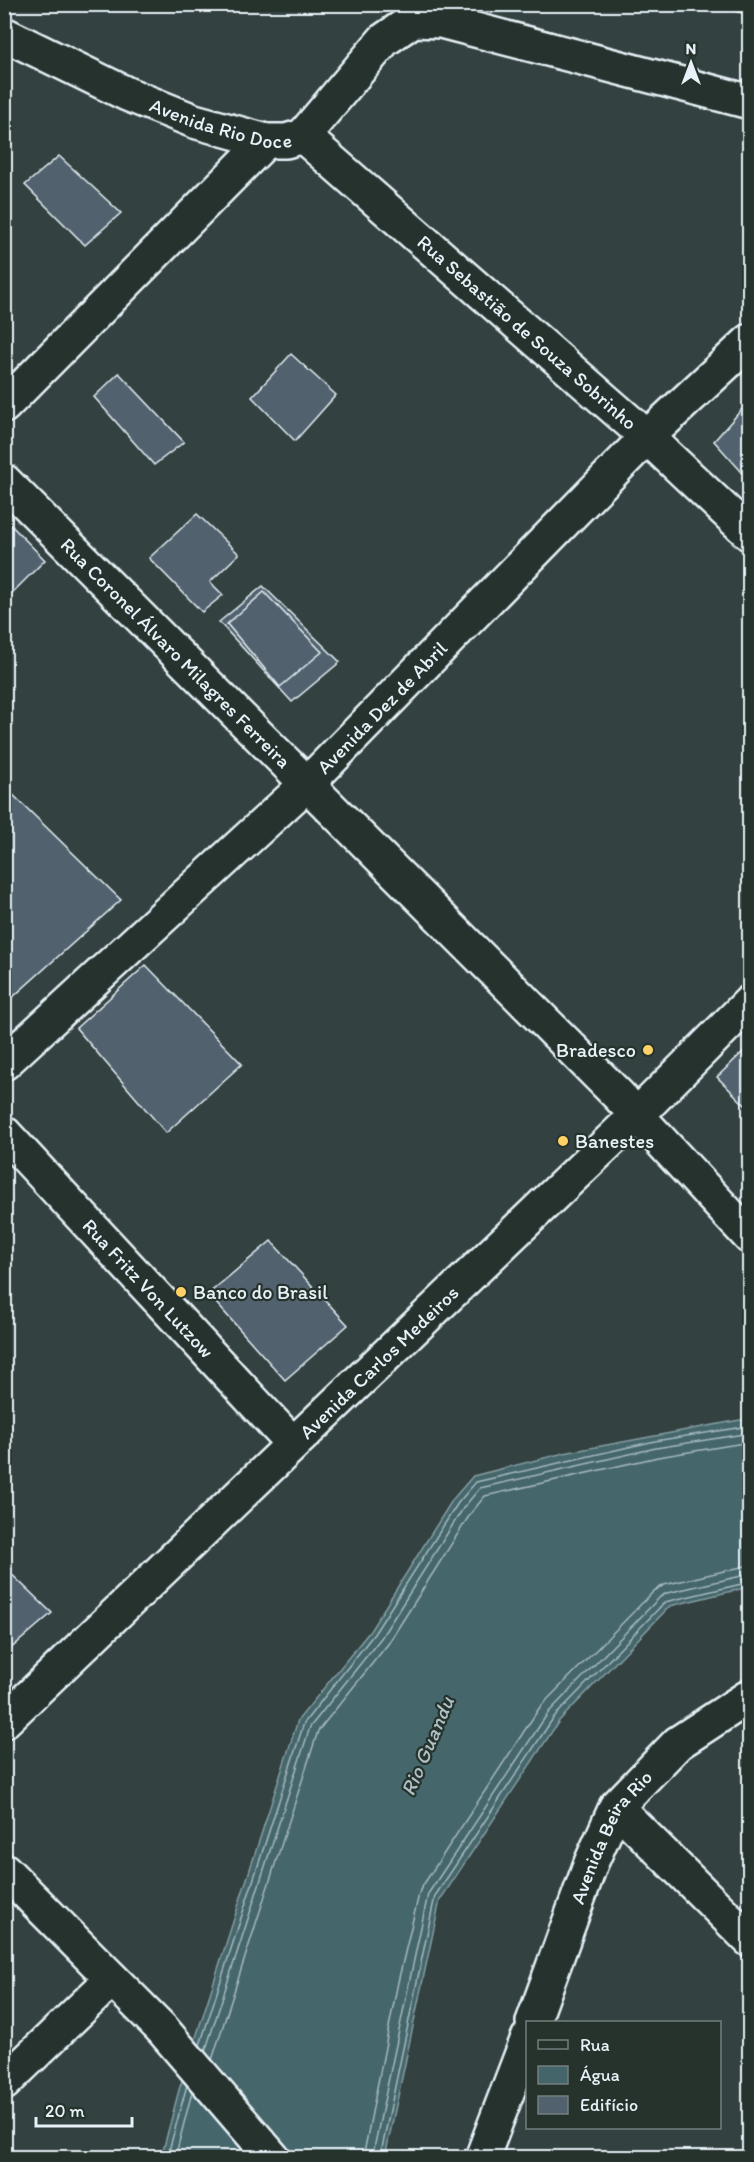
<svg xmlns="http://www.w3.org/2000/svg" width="754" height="2162" font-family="Itim,sans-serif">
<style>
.water{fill:#44666b;stroke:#869ea3;stroke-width:1.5}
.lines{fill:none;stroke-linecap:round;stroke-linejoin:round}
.shore{stroke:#a6b9c0;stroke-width:1.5}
.building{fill:#51626e;stroke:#e8f1f8;stroke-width:1.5}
.minor-casing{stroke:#e8f1f8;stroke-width:38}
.minor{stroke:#26332d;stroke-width:33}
.rail{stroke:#e8f1f8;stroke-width:4.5;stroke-dasharray:9 4.5;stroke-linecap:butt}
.poi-dot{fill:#ffd166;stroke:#26332d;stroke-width:2}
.labels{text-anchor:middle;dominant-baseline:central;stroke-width:4.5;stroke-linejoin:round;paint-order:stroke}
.street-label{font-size:20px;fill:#e8f1f8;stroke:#26332d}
.poi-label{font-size:20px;fill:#e8f1f8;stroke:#26332d;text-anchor:start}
.water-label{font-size:21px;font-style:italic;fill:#afc0c7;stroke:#26332d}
</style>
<rect width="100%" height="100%" fill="#334140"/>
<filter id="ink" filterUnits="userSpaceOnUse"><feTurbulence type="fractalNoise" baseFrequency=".0167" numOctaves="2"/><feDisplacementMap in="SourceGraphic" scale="12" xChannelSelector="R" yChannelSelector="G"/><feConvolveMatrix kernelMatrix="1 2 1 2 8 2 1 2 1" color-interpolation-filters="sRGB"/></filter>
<g filter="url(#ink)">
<path class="water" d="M 740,1420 L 749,1420 L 749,1587 L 670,1606 L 559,1721 L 440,1900 L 385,2157 L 161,2158 L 179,2090 L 298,1720 L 370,1631 L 453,1499 L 473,1476 L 564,1453 Z"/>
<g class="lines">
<g class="shore">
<path d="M 200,2045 L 304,1723 L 374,1634 L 458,1503 L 476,1482 L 655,1441 L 750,1426"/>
<path d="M 205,2052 L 310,1727 L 381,1638 L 464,1507 L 480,1488 L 656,1448 L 750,1433"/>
<path d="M 212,2060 L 318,1731 L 388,1644 L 471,1513 L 485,1496 L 658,1457 L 750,1442"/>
<path d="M 167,2158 L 187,2085"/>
<path d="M 175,2158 L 192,2092"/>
<path d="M 363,2158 L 398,1982 L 420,1890 L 540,1707 L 654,1591 L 664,1585 L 750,1565"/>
<path d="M 372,2158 L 428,1894 L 548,1713 L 660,1597 L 667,1593 L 750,1574"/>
<path d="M 380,2158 L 435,1896 L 554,1717 L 665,1602 L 750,1582"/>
</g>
</g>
<g class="building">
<path d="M 59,156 L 121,213 L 85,245 L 25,185 Z"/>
<path d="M 291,354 L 336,395 L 295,441 L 252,397 Z"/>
<path d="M 119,373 L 184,442 L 154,465 L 94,397 Z"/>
<path d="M 750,400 L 750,479 L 749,480 L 714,441 Z"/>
<path d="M 197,514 L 239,554 L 210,582 L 223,595 L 202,612 L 149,558 Z"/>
<path d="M 4,518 L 45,560 L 4,601 Z"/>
<path d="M 263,586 L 340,662 L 292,702 L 219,622 Z"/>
<path d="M 264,592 L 322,652 L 280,687 L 227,624 Z"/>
<path d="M 4,786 L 121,900 L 4,1005 Z"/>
<path d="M 146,965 L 242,1064 L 166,1133 L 76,1028 Z"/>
<path d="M 750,1045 L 750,1110 L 717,1077 Z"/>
<path d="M 271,1241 L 348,1325 L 285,1380 L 208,1294 Z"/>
<path d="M 4,1567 L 52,1613 L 9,1650 L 4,1646 Z"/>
</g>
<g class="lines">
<g class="minor-casing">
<g id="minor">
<path id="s1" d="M 4,34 L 127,94 L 194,121 L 266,141 L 286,141 L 303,136 L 384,40 L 413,20 L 441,21 L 750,102"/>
<path id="s2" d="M 303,136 L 647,437 L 750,534"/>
<path d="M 4,406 L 266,141"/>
<path id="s3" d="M 4,481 L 619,1096 L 750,1237"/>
<path id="s4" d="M 4,1063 L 307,784 L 647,437 L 750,341"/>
<path id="s5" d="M 4,1133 L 292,1443"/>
<path id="s6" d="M 4,1721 L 636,1116 L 750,1002"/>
<path d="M 616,1807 L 750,1940"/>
<path d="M 4,1870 L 162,2029 L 273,2158"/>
<path id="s7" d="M 533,2022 L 591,1863 L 616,1807 L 678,1743 L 750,1696"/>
<path d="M 4,2083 L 112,1979"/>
<path d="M 482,2158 L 528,2038"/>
</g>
</g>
<use href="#minor" class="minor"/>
<path class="rail" d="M 708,4 L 750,13"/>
</g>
</g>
<g class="poi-dot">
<circle cx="648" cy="1050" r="6"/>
<circle cx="563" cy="1141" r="6"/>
<circle cx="181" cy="1292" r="6"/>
</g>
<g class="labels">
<g class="street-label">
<text stroke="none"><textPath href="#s1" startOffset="236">Avenida Rio Doce</textPath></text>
<text stroke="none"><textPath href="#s2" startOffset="298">Rua Sebastião de Souza Sobrinho</textPath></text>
<text stroke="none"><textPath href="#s3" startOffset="243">Rua Coronel Álvaro Milagres Ferreira</textPath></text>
<text stroke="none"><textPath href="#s4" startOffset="519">Avenida Dez de Abril</textPath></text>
<text stroke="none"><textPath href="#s5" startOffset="212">Rua Fritz Von Lutzow</textPath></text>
<text stroke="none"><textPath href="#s6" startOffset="519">Avenida Carlos Medeiros</textPath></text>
<text stroke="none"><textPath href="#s7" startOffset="202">Avenida Beira Rio</textPath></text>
</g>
<g class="poi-label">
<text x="636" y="1050" text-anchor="end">Bradesco</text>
<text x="575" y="1141">Banestes</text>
<text x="193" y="1292">Banco do Brasil</text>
</g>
<g class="water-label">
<text transform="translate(427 1746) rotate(-67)">Rio Guandu</text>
</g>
</g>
<rect width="754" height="2162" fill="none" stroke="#26332d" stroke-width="24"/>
<rect x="12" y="12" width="730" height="2138" fill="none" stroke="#e8f1f8" stroke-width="2" filter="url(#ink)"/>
<rect x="526" y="2021" width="195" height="108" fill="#26332d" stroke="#747f7e" stroke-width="1.5"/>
<rect x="538" y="2040" width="30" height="9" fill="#26332d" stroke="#747f7e" stroke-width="1.5"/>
<text x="580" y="2051" font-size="18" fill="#e8f1f8">Rua</text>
<rect x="538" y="2066" width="30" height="18" fill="#44666b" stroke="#747f7e" stroke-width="1.5"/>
<text x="580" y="2081" font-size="18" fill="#e8f1f8">Água</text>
<rect x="538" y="2096" width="30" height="18" fill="#51626e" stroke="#747f7e" stroke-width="1.5"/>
<text x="580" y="2111" font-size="18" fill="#e8f1f8">Edifício</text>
<g transform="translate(691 63)" stroke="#26332d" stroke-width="4.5" paint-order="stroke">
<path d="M0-4.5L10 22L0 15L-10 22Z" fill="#e8f1f8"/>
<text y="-9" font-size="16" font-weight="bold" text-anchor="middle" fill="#e8f1f8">N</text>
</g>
<path d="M36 2117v9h96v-9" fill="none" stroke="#e8f1f8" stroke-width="3"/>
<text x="45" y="2117" font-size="18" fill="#e8f1f8" stroke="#26332d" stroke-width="4.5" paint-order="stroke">20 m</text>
</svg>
